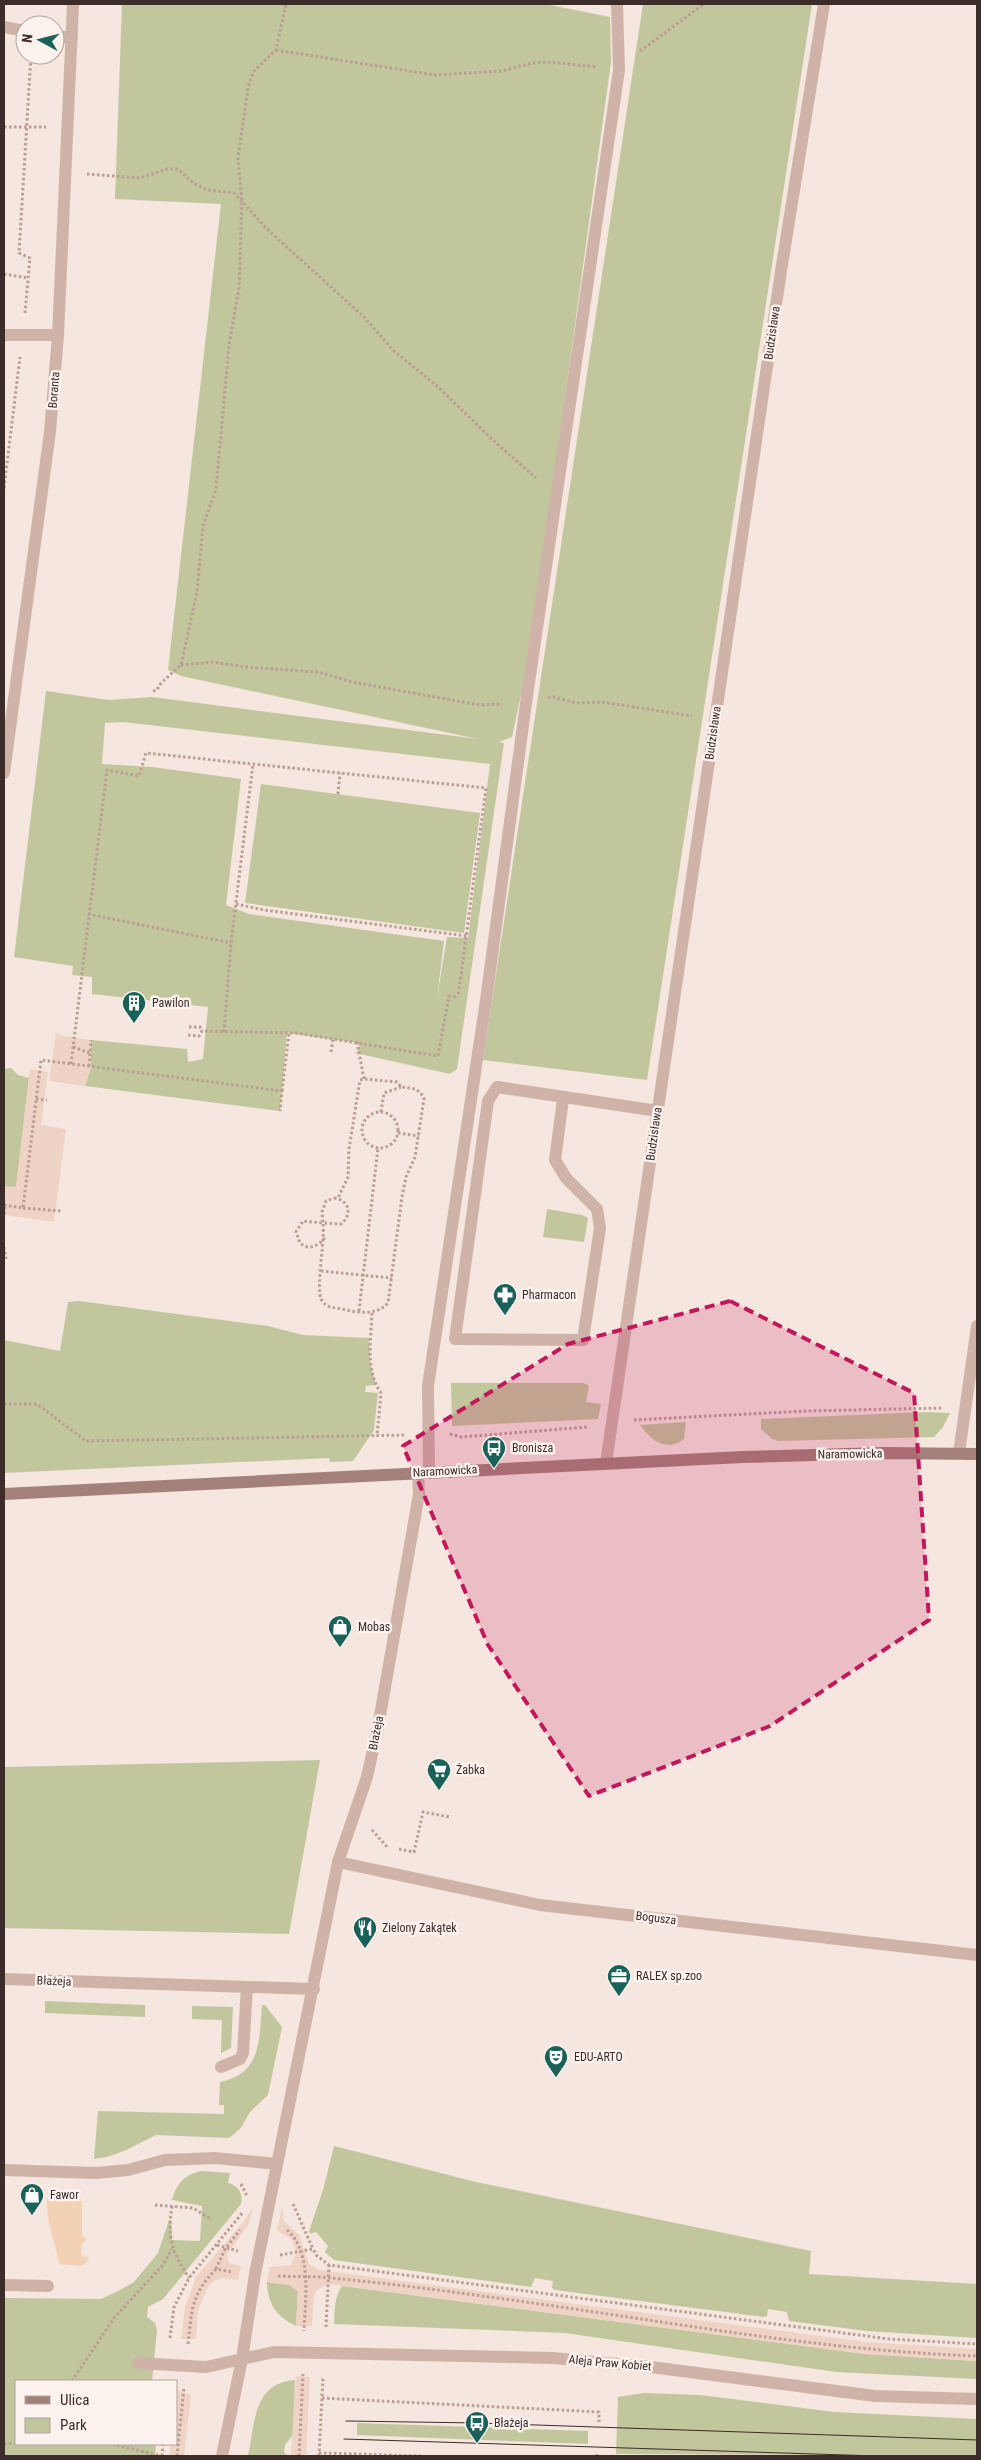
<svg xmlns="http://www.w3.org/2000/svg" width="981" height="2460" font-family="'Roboto Condensed',sans-serif">
<style>
.green{fill:#c1c69d;fill-rule:evenodd}
.sand{fill:#f3d1b4}
.plaza{fill:#efd4c5}
.lines{fill:none;stroke-linecap:round;stroke-linejoin:round}
.path{stroke:#bb9d93;stroke-width:3;stroke-dasharray:2.5 2.5;stroke-linecap:butt}
.lane{stroke:#cfb3a9;stroke-width:12}
.street{stroke:#cfb3a9;stroke-width:12}
.secondary{stroke:#a3817a;stroke-width:12}
.tram{stroke:#3c2c2a;stroke-width:1}
.marked{fill:#c2185b;fill-opacity:0.2;stroke:#c2185b;stroke-width:4;stroke-dasharray:10 6;stroke-linejoin:round}
.labels{text-anchor:middle;dominant-baseline:central;stroke-width:5;stroke-linejoin:round;paint-order:stroke}
.street-label{font-size:12px;fill:#3c2c2a;stroke:#fcf2ed}
.poi-label{font-size:12px;fill:#3c2c2a;stroke:#fcf2ed;text-anchor:start}
</style>
<rect width="100%" height="100%" fill="#f5e7df"/>
<g class="green">
<path d="M 122,4 L 545,4 L 610,17 L 611,62 L 530,653 L 512,737 L 499,742 L 504,743 L 457,1069 L 450,1074 L 355,1053 L 358,1051 L 360,1043 L 287,1033 L 280,1111 L 85,1086 L 91,1067 L 91,1040 L 187,1049 L 188,1062 L 203,1059 L 208,1007 L 92,994 L 92,977 L 72,975 L 73,966 L 14,957 L 46,691 L 108,700 L 152,697 L 478,739 L 181,676 L 168,670 L 221,204 L 115,199 ZM 123,722 L 490,764 L 468,938 L 447,937 L 437,998 L 444,941 L 249,914 L 226,905 L 241,779 L 152,767 L 102,764 L 105,723 Z"/>
<path d="M 643,4 L 812,4 L 647,1080 L 483,1060 Z"/>
<path d="M 261,784 L 480,813 L 464,933 L 245,903 Z"/>
<path d="M 11,1068 L 18,1075 L 29,1078 L 16,1188 L 4,1186 L 4,1069 Z"/>
<path d="M 547,1209 L 582,1215 L 588,1218 L 584,1242 L 543,1237 Z"/>
<path d="M 79,1301 L 268,1326 L 303,1335 L 369,1338 L 370,1363 L 376,1385 L 366,1386 L 365,1392 L 378,1393 L 374,1430 L 353,1461 L 330,1462 L 329,1458 L 4,1473 L 4,1340 L 60,1351 L 68,1302 Z"/>
<path d="M 451,1383 L 584,1383 L 589,1386 L 586,1402 L 601,1404 L 598,1419 L 452,1426 Z"/>
<path d="M 926,1412 L 950,1413 L 943,1427 L 934,1437 L 778,1441 L 772,1439 L 761,1429 L 761,1419 Z"/>
<path d="M 686,1422 L 684,1439 C 666,1453 651,1440 640,1425 Z"/>
<path d="M 320,1760 L 289,1934 L 4,1928 L 4,1767 Z"/>
<path d="M 45,2001 L 145,2005 L 145,2017 L 45,2013 Z"/>
<path d="M 262,2005 L 265,2005 L 282,2027 L 268,2095 L 250,2112 L 240,2129 L 229,2138 L 156,2135 L 124,2151 L 107,2157 L 94,2159 L 98,2111 L 224,2114 L 224,2105 L 219,2105 L 220,2082 C 262,2073 259,2040 262,2005 Z"/>
<path d="M 192,2006 L 233,2007 L 231,2048 L 221,2053 L 222,2020 L 192,2019 Z"/>
<path d="M 334,2146 L 476,2182 L 811,2251 L 809,2274 L 977,2284 L 977,2338 L 867,2331 L 789,2321 L 787,2312 L 768,2309 L 767,2316 L 764,2317 L 555,2290 L 552,2288 L 553,2281 L 535,2278 L 531,2287 L 334,2260 L 325,2252 L 328,2246 L 316,2232 L 310,2234 L 309,2231 L 323,2190 Z"/>
<path d="M 201,2171 L 230,2173 L 228,2183 C 239,2186 243,2193 241,2204 L 163,2299 L 148,2307 L 147,2317 L 155,2323 L 157,2330 L 152,2381 L 16,2381 L 16,2444 L 156,2444 L 155,2456 L 4,2456 L 4,2298 L 101,2299 L 118,2291 L 134,2282 L 158,2253 L 169,2220 L 171,2220 L 172,2240 L 200,2241 L 202,2206 L 172,2200 C 177,2183 184,2175 201,2171 Z"/>
<path d="M 267,2282 L 289,2285 L 298,2291 L 296,2326 C 276,2316 268,2305 267,2282 Z"/>
<path d="M 342,2286 L 865,2354 L 977,2361 L 977,2379 L 836,2372 L 565,2333 L 334,2324 C 335,2309 334,2298 342,2286 Z"/>
<path d="M 295,2380 L 293,2435 L 285,2445 L 284,2452 L 288,2456 L 248,2456 C 255,2423 253,2383 295,2380 Z"/>
<path d="M 644,2393 L 700,2395 L 834,2412 L 977,2419 L 977,2456 L 616,2454 L 618,2397 Z"/>
<path d="M 357,2423 L 588,2431 L 588,2444 L 357,2435 Z"/>
</g>
<path class="sand" d="M 47,2199 L 82,2201 L 82,2235 L 86,2240 L 82,2244 L 81,2255 L 89,2258 L 85,2264 L 79,2266 L 59,2264 C 55,2241 46,2222 47,2199 Z"/>
<g class="plaza">
<path d="M 56,1033 L 64,1036 L 91,1040 L 91,1067 L 85,1086 L 49,1081 Z"/>
<path d="M 30,1069 L 48,1072 L 41,1125 L 66,1129 L 54,1222 L 4,1215 L 4,1186 L 16,1187 Z"/>
<path d="M 253,2207 L 249,2224 L 227,2254 L 229,2263 L 241,2266 L 238,2280 L 224,2278 L 215,2280 L 209,2285 L 198,2310 L 196,2339 L 181,2339 L 185,2307 L 196,2277 L 245,2220 Z"/>
<path d="M 282,2207 L 284,2221 L 299,2235 L 309,2264 L 319,2270 L 866,2342 L 977,2349 L 977,2361 L 865,2354 L 328,2284 L 317,2290 L 314,2297 L 312,2326 L 296,2326 L 298,2291 L 289,2285 L 267,2282 L 270,2267 L 291,2265 L 296,2253 L 292,2239 L 277,2231 Z"/>
<path d="M 296,2376 L 310,2377 L 306,2456 L 291,2456 Z"/>
<path d="M 176,2389 L 191,2395 L 184,2456 L 169,2456 L 171,2444 L 176,2444 Z"/>
</g>
<g class="lines">
<g class="path">
<path d="M 276,50 L 435,75 L 502,71 L 532,63 L 550,62 L 597,67"/>
<path d="M 640,51 L 704,4"/>
<path d="M 4,127 L 46,127"/>
<path d="M 87,174 L 140,178 L 167,169 L 178,169 L 193,183 L 208,190 L 234,193 L 267,229 L 365,318 L 394,351 L 437,386 L 494,441 L 536,478"/>
<path d="M 4,274 L 28,278"/>
<path d="M 25,313 L 30,258 L 19,253 L 31,55"/>
<path d="M 4,488 L 20,357"/>
<path d="M 181,665 L 213,662 L 244,667 L 318,672 L 352,682 L 480,705 L 502,704"/>
<path d="M 153,691 L 157,690 L 161,683 L 181,665 L 197,592 L 203,526 L 216,489 L 229,345 L 239,288 L 242,201 L 238,158 L 248,88 L 253,72 L 276,50 L 286,4"/>
<path d="M 548,698 L 553,697 L 576,703 L 602,702 L 692,716"/>
<path d="M 338,794 L 340,773"/>
<path d="M 236,904 L 264,910 L 467,936"/>
<path d="M 88,914 L 231,943"/>
<path d="M 189,1027 L 200,1027 L 202,1031"/>
<path d="M 224,1032 L 231,943 L 253,764"/>
<path d="M 188,1035 L 199,1036 L 202,1031 L 296,1033 L 438,1056 L 449,996 L 458,997"/>
<path d="M 357,1042 L 364,1079"/>
<path d="M 73,1047 L 90,1053"/>
<path d="M 331,1052 L 333,1039"/>
<path d="M 71,1064 L 107,770 L 139,776 L 146,753 L 486,788 L 458,997"/>
<path d="M 89,1066 L 91,1040"/>
<path d="M 282,1091 L 289,1033"/>
<path d="M 36,1099 L 47,1100"/>
<circle cx="380" cy="1130" r="18"/>
<path d="M 381,1112 L 384,1093 L 401,1087"/>
<path d="M 398,1133 L 419,1136"/>
<path d="M 334,1198 C 349,1200 353,1214 341,1224 L 323,1223 L 322,1212 L 326,1201 Z"/>
<path d="M 4,1205 L 23,1208 L 41,1060 L 282,1091 L 280,1111"/>
<path d="M 23,1208 L 61,1211"/>
<path d="M 4,1214 L 5,1205"/>
<path d="M 325,1238 C 317,1246 310,1251 300,1243 L 296,1232 L 303,1221 L 323,1223 C 325,1242 316,1286 321,1299 C 323,1303 326,1305 330,1307 C 350,1310 373,1319 388,1303 L 402,1197 L 406,1177 L 415,1157 L 424,1099 C 420,1088 411,1088 401,1087 L 397,1082 L 364,1079 L 360,1080 L 349,1149 L 348,1177 L 338,1198"/>
<path d="M 4,1247 L 6,1259"/>
<path d="M 321,1271 L 392,1278"/>
<path d="M 359,1311 L 378,1148"/>
<path d="M 372,1313 C 371,1340 365,1370 381,1393 L 377,1436"/>
<path d="M 4,1404 L 37,1404 L 86,1441 L 406,1435"/>
<path d="M 634,1420 L 806,1411 L 942,1408"/>
<path d="M 450,1434 L 461,1437 L 588,1427"/>
<path d="M 372,1830 L 388,1848"/>
<path d="M 399,1849 L 414,1852 L 423,1812 L 450,1817"/>
<path d="M 241,2184 L 247,2196"/>
<path d="M 293,2204 L 313,2249"/>
<path d="M 155,2205 L 193,2208 L 212,2220"/>
<path d="M 172,2206 C 167,2237 172,2252 189,2278"/>
<path d="M 287,2230 C 313,2253 305,2299 304,2331"/>
<path d="M 217,2245 L 238,2251"/>
<path d="M 280,2255 L 313,2249 L 317,2256 L 329,2265 L 889,2339 L 977,2344"/>
<path d="M 216,2269 L 225,2249 L 240,2230"/>
<path d="M 278,2276 C 296,2277 314,2276 331,2278 C 396,2284 461,2293 526,2302 C 676,2323 826,2351 977,2356"/>
<path d="M 326,2327 L 329,2265"/>
<path d="M 170,2338 L 174,2307 L 189,2278 L 243,2212"/>
<path d="M 188,2344 C 192,2309 191,2295 216,2269 L 232,2272"/>
<path d="M 72,2381 L 114,2318 L 163,2265 L 172,2249"/>
<path d="M 322,2398 L 599,2412 L 599,2422"/>
<path d="M 4,2444 L 16,2443"/>
<path d="M 112,2444 L 161,2456"/>
<path d="M 319,2453 L 423,2456"/>
<path d="M 162,2456 L 163,2444"/>
<path d="M 177,2456 L 184,2387"/>
<path d="M 299,2456 L 303,2374"/>
<path d="M 319,2456 L 323,2378"/>
<path d="M 597,2456 L 597,2454"/>
</g>
<g class="lane">
<path d="M 4,27 L 25,31"/>
<path d="M 55,36 L 72,38"/>
<path d="M 563,1099 L 555,1160 L 566,1178 L 597,1209 L 600,1228 L 583,1340 L 455,1339 L 488,1101 L 497,1087 L 658,1111"/>
<path d="M 429,1472 L 428,1386 L 486,1000 L 526,703 L 619,70 L 617,4"/>
<path d="M 221,2067 L 240,2059 L 243,2053 L 247,1987"/>
<path d="M 4,2285 L 48,2286"/>
</g>
<g class="street">
<path d="M 4,335 L 58,335"/>
<path d="M 4,773 L 50,432 L 58,335 L 73,4"/>
<path d="M 959,1453 L 977,1326"/>
<path d="M 606,1463 L 781,271 L 824,4"/>
<path d="M 338,1862 L 540,1905 L 977,1955"/>
<path d="M 4,1979 L 314,1989"/>
<path d="M 4,2170 L 96,2173 L 128,2170 L 165,2160 L 215,2158 L 277,2164"/>
<path d="M 138,2363 L 206,2367 L 274,2352 L 553,2358 L 651,2367 L 875,2396 L 977,2399"/>
<path d="M 222,2456 L 242,2359 L 255,2274 L 338,1862 L 367,1777 L 378,1727 L 419,1494 L 418,1473"/>
</g>
<path class="secondary" d="M 4,1494 L 743,1457 L 884,1453 L 977,1454"/>
<g class="tram">
<path d="M 346,2421 L 478,2423 L 977,2440"/>
<path d="M 344,2439 L 877,2456"/>
</g>
</g>
<path class="marked" d="M 730,1301 L 914,1393 L 929,1620 L 770,1726 L 589,1796 L 488,1645 L 403,1446 L 568,1344 Z"/>
<defs>
<g id="building-pin" transform="scale(1.25)"><path d="M0 17L-7.5 6A9.5 9.5 0 1 1 7.5 6Z" fill="#1a6259" stroke="#fcf2ed"/><path d="M-4-6H4V6H1V3H-1V6H-4ZM-2.5-4.3h1.7v1.8h-1.7ZM.8-4.3h1.7v1.8H.8ZM-2.5-1h1.7V.8h-1.7ZM.8-1h1.7V.8H.8Z" fill="#fff"/></g>
<g id="pharmacy-pin" transform="scale(1.25)"><path d="M0 17L-7.5 6A9.5 9.5 0 1 1 7.5 6Z" fill="#1a6259" stroke="#fcf2ed"/><path d="M-2-6h4v4h4v4h-4v4h-4v-4h-4v-4h4Z" fill="#fff"/></g>
<g id="bus-pin" transform="scale(1.25)"><path d="M0 17L-7.5 6A9.5 9.5 0 1 1 7.5 6Z" fill="#1a6259" stroke="#fcf2ed"/><path d="M-5-6H5V4H4V6H2V4H-2V6H-4V4H-5ZM-3.5-4V0h7V-4ZM-3.5 1.2v1.5H-2V1.2ZM2 1.2v1.5H3.5V1.2Z" fill="#fff"/></g>
<g id="shop-pin" transform="scale(1.25)"><path d="M0 17L-7.5 6A9.5 9.5 0 1 1 7.5 6Z" fill="#1a6259" stroke="#fcf2ed"/><path d="M-5-2.5h2.3a2.7 3.5 0 0 1 5.4 0H5L5.5 6h-11ZM-1.5-2.5h3a1.5 2.3 0 0 0-3 0Z" fill="#fff"/></g>
<g id="supermarket-pin" transform="scale(1.25)"><path d="M0 17L-7.5 6A9.5 9.5 0 1 1 7.5 6Z" fill="#1a6259" stroke="#fcf2ed"/><path d="M-6-5.5h2.5l.6 2H6L4.5 2H-2.5L-4.4-4H-6ZM-1.5 3.2a1.3 1.3 0 1 0 .1 0ZM3 3.2a1.3 1.3 0 1 0 .1 0Z" fill="#fff"/></g>
<g id="restaurant-pin" transform="scale(1.25)"><path d="M0 17L-7.5 6A9.5 9.5 0 1 1 7.5 6Z" fill="#1a6259" stroke="#fcf2ed"/><path d="M-5-6h1v4h1v-4h1v4h1v-4h1v5L-1.5 .5V6h-2V.5L-5-1ZM5-6V6H3V1.5H1.5Q1.5-4 5-6Z" fill="#fff"/></g>
<g id="office-pin" transform="scale(1.25)"><path d="M0 17L-7.5 6A9.5 9.5 0 1 1 7.5 6Z" fill="#1a6259" stroke="#fcf2ed"/><path d="M-6-3h4V-5.5h4V-3h4V5H-6ZM-1-4.5V-3h2v-1.5ZM-6 0V1H6V0Z" fill="#fff"/></g>
<g id="theatre-pin" transform="scale(1.25)"><path d="M0 17L-7.5 6A9.5 9.5 0 1 1 7.5 6Z" fill="#1a6259" stroke="#fcf2ed"/><path d="M-5-5.5Q0-4 5-5.5V0Q5 5 0 6Q-5 5-5 0ZM-3.3-2.5H-1v1.5H-3.3ZM1-2.5H3.3v1.5H1ZM-2.8 1Q0 5.5 2.8 1Z" fill="#fff"/></g>
</defs>
<g fill-rule="evenodd">
<use href="#building-pin" x="134" y="1003"/>
<use href="#pharmacy-pin" x="505" y="1295"/>
<use href="#bus-pin" x="494" y="1448"/>
<use href="#shop-pin" x="340" y="1627"/>
<use href="#supermarket-pin" x="439" y="1770"/>
<use href="#restaurant-pin" x="365" y="1928"/>
<use href="#office-pin" x="619" y="1976"/>
<use href="#theatre-pin" x="556" y="2057"/>
<use href="#shop-pin" x="32" y="2195"/>
<use href="#bus-pin" x="477" y="2423"/>
</g>
<g class="labels">
<g class="street-label">
<text transform="translate(772 333) rotate(-82)">Budzisława</text>
<text transform="translate(54 390) rotate(-85)">Boranta</text>
<text transform="translate(713 733) rotate(-82)">Budzisława</text>
<text transform="translate(654 1134) rotate(-82)">Budzisława</text>
<text transform="translate(850 1454) rotate(-1)">Naramowicka</text>
<text transform="translate(445 1471) rotate(-3)">Naramowicka</text>
<text transform="translate(376 1733) rotate(-79)">Błażeja</text>
<text transform="translate(656 1918) rotate(7)">Bogusza</text>
<text transform="translate(54 1981) rotate(2)">Błażeja</text>
<text transform="translate(610 2363) rotate(5)">Aleja Praw Kobiet</text>
</g>
<g class="poi-label">
<text x="152" y="1003">Pawilon</text>
<text x="522" y="1295">Pharmacon</text>
<text x="512" y="1448">Bronisza</text>
<text x="358" y="1627">Mobas</text>
<text x="456" y="1770">Żabka</text>
<text x="382" y="1928">Zielony Zakątek</text>
<text x="636" y="1976">RALEX sp.zoo</text>
<text x="574" y="2057">EDU-ARTO</text>
<text x="50" y="2195">Fawor</text>
<text x="494" y="2423">Błażeja</text>
</g>
</g>
<rect width="981" height="2460" fill="none" stroke="#3c2c2a" stroke-width="10"/>
<rect x="15" y="2380" width="162" height="65" fill="#fcf2ed" stroke="#afa39f"/>
<rect x="25" y="2396" width="25" height="8" fill="#a3817a" stroke="#afa39f"/>
<text x="60" y="2405" font-size="15" fill="#3c2c2a">Ulica</text>
<rect x="25" y="2418" width="25" height="15" fill="#c1c69d" stroke="#afa39f"/>
<text x="60" y="2430" font-size="15" fill="#3c2c2a">Park</text>
<g transform="translate(40 40) rotate(277)"><circle r="24" fill="#fcf2ed" stroke="#afa39f"/>
<path d="M0-4L9 19L0 12L-9 19Z" fill="#1a6259"/>
<text y="-8" font-size="14" font-weight="bold" text-anchor="middle" fill="#3c2c2a">N</text>
</g>
</svg>
